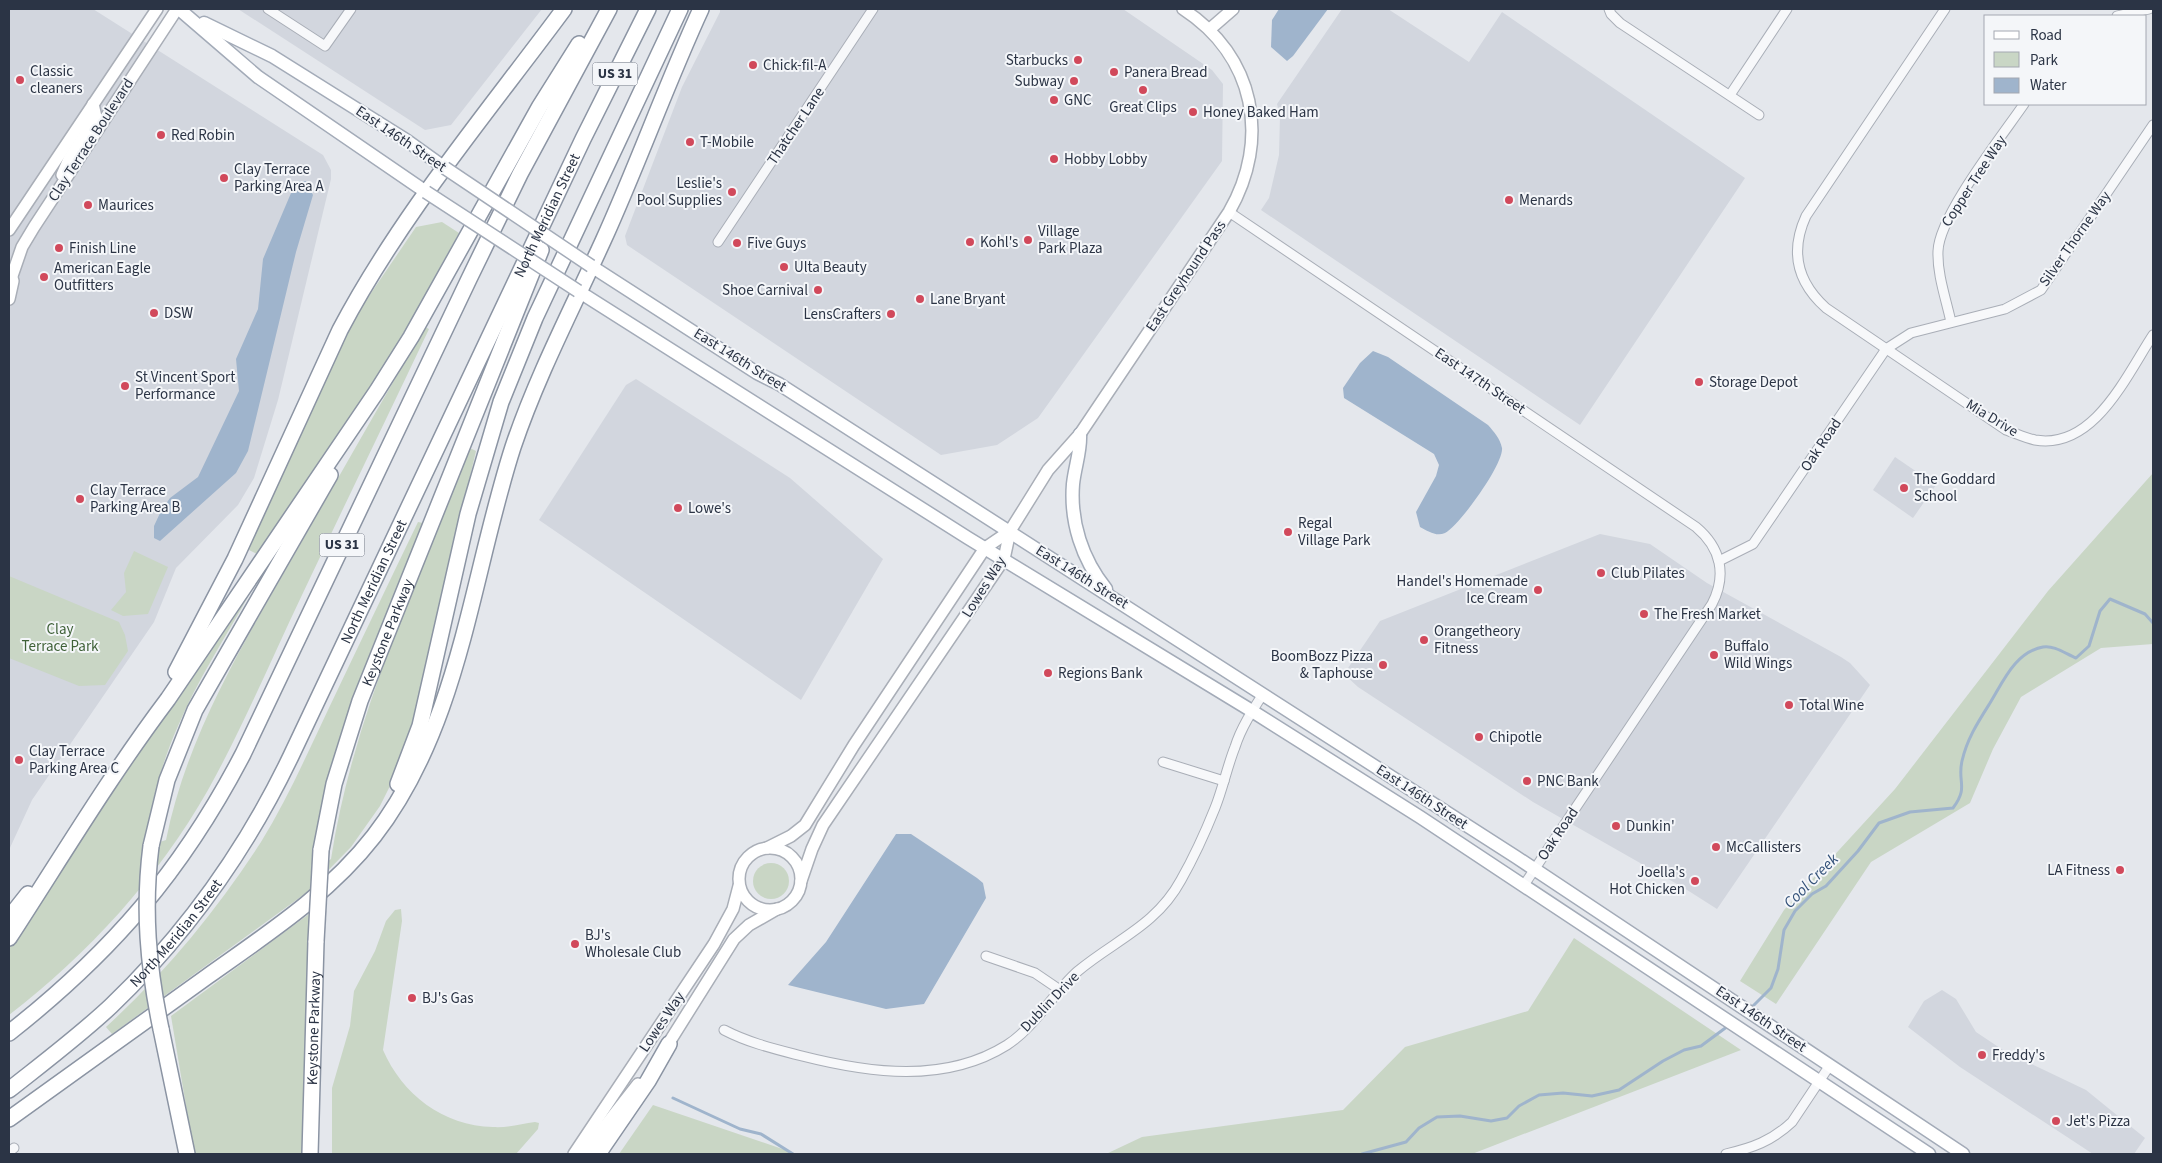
<svg xmlns="http://www.w3.org/2000/svg" width="2162" height="1163" font-family="'Source Sans 3',sans-serif">
<style>
.built{fill:#d2d6de}
.green{fill:#c9d6c5}
.water{fill:#9fb4cc}
.lines{fill:none;stroke-linecap:round;stroke-linejoin:round}
.stream{stroke:#9fb4cc;stroke-width:3}
.street-casing{stroke:#a9aeb7;stroke-width:11}
.secondary-casing{stroke:#a9aeb7;stroke-width:14}
.primary-casing{stroke:#a3abb8;stroke-width:15}
.highway-casing{stroke:#8b94a3;stroke-width:18}
.street{stroke:#f7f8fa;stroke-width:9}
.secondary{stroke:#fff;stroke-width:11}
.primary{stroke:#fff;stroke-width:12}
.highway{stroke:#fff;stroke-width:15}
.primary-bridge-casing{stroke:#a3abb8;stroke-width:15;stroke-linecap:butt}
.highway-bridge-casing{stroke:#8b94a3;stroke-width:18;stroke-linecap:butt}
.primary-bridge{stroke:#fff;stroke-width:12}
.highway-bridge{stroke:#fff;stroke-width:15}
.poi-dot{fill:#d1495b;stroke:#f4f6f9;stroke-width:2}
.labels{text-anchor:middle;dominant-baseline:central;stroke-width:4;stroke-linejoin:round;paint-order:stroke}
.shield{fill:#f4f6f9;stroke:#676e7b;stroke-width:1}
.shield-label{font-size:14px;font-weight:bold;fill:#2b3445}
.poi-label{font-size:15px;fill:#2b3445;stroke:#f4f6f9;text-anchor:start}
.street-label{font-size:15px;fill:#2b3445;stroke:#f4f6f9}
.park-label{font-size:15px;fill:#3f6138;stroke:#f4f6f9}
.water-label{font-size:16px;font-style:italic;fill:#34527a;stroke:#f4f6f9}
</style>
<rect width="100%" height="100%" fill="#e4e7ec"/>
<g class="built">
<path d="M 9,9 L 93,9 L 323,155 L 331,170 L 331,179 L 278,400 L 254,478 L 238,505 L 176,568 L 154,622 L 32,800 L 9,850 Z"/>
<path d="M 238,9 L 542,9 L 451,125 L 425,130 Z"/>
<path d="M 720,9 L 1123,9 L 1212,70 L 1223,84 L 1222,161 L 1038,418 L 997,445 L 941,455 L 627,245 L 625,236 L 682,87 L 720,12 Z"/>
<path d="M 1342,9 L 1388,9 L 1469,62 L 1502,12 L 1745,178 L 1580,425 L 1261,210 L 1269,198 L 1279,155 L 1280,116 L 1277,104 Z"/>
<path d="M 636,379 L 790,478 L 883,559 L 801,700 L 539,520 L 626,385 Z"/>
<path d="M 1895,457 L 1936,485 L 1913,518 L 1873,490 Z"/>
<path d="M 1600,534 L 1650,544 L 1707,583 L 1841,657 L 1850,663 L 1870,685 L 1717,909 L 1684,888 L 1533,802 L 1358,687 L 1344,674 L 1380,621 Z"/>
<path d="M 1942,990 L 1956,999 L 1976,1032 L 2006,1052 L 2086,1090 L 2145,1138 L 2134,1154 L 2093,1154 L 1960,1067 L 1908,1027 L 1924,1001 Z"/>
</g>
<g class="green">
<path d="M 442,222 L 459,233 L 413,317 L 379,374 L 257,554 L 245,548 L 356,315 L 416,227 Z"/>
<path d="M 425,327 L 429,329 C 387,418 344,506 302,595 C 271,660 243,727 208,790 C 158,878 88,954 9,1015 L 9,947 L 245,593 L 249,595 C 225,638 197,681 178,726 C 161,764 151,805 144,847 L 166,840 C 186,740 238,652 289,564 C 334,485 379,406 425,327 Z"/>
<path d="M 470,448 L 476,451 L 437,617 L 416,722 L 403,760 L 380,806 L 351,847 L 306,893 L 112,1034 L 106,1027 C 166,972 217,910 261,842 C 287,800 307,754 328,710 C 358,647 388,584 418,522 L 423,523 C 377,639 324,748 312,873 L 331,859 C 353,716 417,582 470,448 Z"/>
<path d="M 2153,473 L 2153,644 L 2101,648 L 2021,697 L 1993,749 L 1970,803 L 1871,862 L 1776,1004 L 1740,981 L 1784,910 L 1895,789 L 2048,591 Z"/>
<path d="M 134,551 L 168,567 L 148,614 L 123,616 L 111,610 L 126,592 L 124,573 Z"/>
<path d="M 9,576 L 119,622 L 125,635 L 128,651 L 105,685 L 79,686 L 9,658 Z"/>
<circle cx="771" cy="881" r="18"/>
<path d="M 401,909 L 402,921 L 383,1050 C 402,1094 443,1126 493,1127 C 507,1128 521,1124 535,1122 L 539,1123 L 538,1129 L 516,1154 L 332,1154 L 332,1088 L 350,1026 L 354,991 L 375,951 L 386,921 L 395,910 Z"/>
<path d="M 309,914 L 305,1154 L 194,1154 L 171,1016 Z"/>
<path d="M 1574,938 L 1741,1050 L 1472,1154 L 1106,1154 L 1142,1137 L 1343,1110 L 1405,1047 L 1528,1011 Z"/>
<path d="M 653,1105 L 797,1154 L 619,1154 Z"/>
</g>
<g class="water">
<path d="M 1279,9 L 1328,9 L 1293,56 L 1287,61 L 1271,47 L 1272,20 Z"/>
<path d="M 299,181 L 306,181 L 313,195 L 296,252 L 248,451 L 236,473 L 160,541 L 154,538 L 154,526 L 161,511 L 170,498 L 198,477 L 239,391 L 236,359 L 258,309 L 263,259 L 294,186 Z"/>
<path d="M 1373,351 L 1388,357 L 1488,425 C 1494,432 1500,438 1502,448 C 1504,464 1459,526 1445,533 C 1436,537 1428,531 1420,527 L 1416,512 L 1436,476 L 1439,465 L 1434,454 L 1344,398 L 1343,388 L 1360,363 Z"/>
<path d="M 896,834 L 911,834 L 977,878 L 983,883 L 986,898 L 924,1004 L 886,1009 L 788,985 L 826,942 Z"/>
</g>
<g class="lines">
<g class="stream">
<path d="M 1751,1008 L 1771,988 L 1778,969 L 1784,930 L 1795,911 L 1812,894 L 1826,886 L 1858,851 L 1879,823 L 1910,812 L 1953,808 C 1969,787 1957,782 1962,761 C 1967,739 1978,722 1990,703 C 2003,682 2015,652 2043,647 C 2054,645 2066,654 2076,658 L 2089,646 L 2100,611 L 2110,599 L 2145,614 L 2153,623"/>
<path d="M 673,1098 L 740,1129 L 761,1134 L 793,1154"/>
<path d="M 1362,1154 L 1406,1142 L 1419,1128 L 1437,1117 L 1460,1116 L 1491,1121 L 1507,1118 L 1519,1106 L 1539,1095 L 1563,1093 L 1592,1096 L 1619,1090 L 1663,1061 L 1684,1050 L 1701,1046 L 1728,1026"/>
</g>
<g class="street-casing">
<g id="street">
<path d="M 268,9 L 325,46 L 351,9"/>
<path d="M 1609,9 L 1611,14 L 1620,23 L 1759,115"/>
<path d="M 1945,9 L 1806,216 C 1790,251 1797,282 1826,308 L 2006,430 C 2015,433 2025,438 2035,440 C 2094,450 2126,376 2153,335"/>
<path d="M 2117,16 L 2149,9"/>
<path d="M 1730,95 L 1787,9"/>
<path d="M 1229,212 L 1696,527 C 1721,548 1727,575 1712,604 L 1524,885"/>
<path d="M 718,242 L 873,9"/>
<path d="M 1951,322 C 1946,299 1937,274 1938,251 C 1939,216 2002,136 2024,104"/>
<path d="M 1719,561 L 1753,544 L 1886,349 L 1911,333 L 2005,309 L 2041,290 L 2153,125"/>
<path d="M 1163,762 L 1224,781"/>
<path d="M 986,956 L 1035,973 L 1060,990"/>
<path d="M 724,1030 C 749,1043 775,1049 802,1056 C 869,1073 945,1084 1007,1045 C 1035,1027 1053,993 1078,971 C 1115,940 1156,926 1181,880 C 1194,857 1205,833 1215,808 C 1223,788 1227,767 1235,747 C 1241,728 1252,711 1263,694"/>
<path d="M 9,1152 L 14,1148"/>
<path d="M 1726,1154 C 1752,1148 1772,1141 1792,1122 L 1830,1065"/>
</g>
</g>
<g class="secondary-casing">
<g id="secondary">
<path d="M 1210,29 L 1233,9"/>
<path d="M 62,175 L 69,159 L 96,117 L 93,104"/>
<path d="M 9,230 L 157,9"/>
<path d="M 12,276 L 22,247 L 34,227 L 177,9"/>
<path d="M 9,299 L 13,281 L 9,270"/>
<path d="M 767,848 L 791,836 L 805,825 L 854,745 L 985,548 L 1010,531"/>
<circle cx="770" cy="879" r="31"/>
<path d="M 801,881 L 812,849 L 823,825 L 1004,559 L 1010,531 L 1048,470 L 1080,434 L 1229,212 C 1271,139 1255,56 1183,9"/>
<path d="M 665,1049 L 734,939 L 749,925 L 777,909"/>
<path d="M 574,1154 L 714,944 L 733,909 L 739,886"/>
<path d="M 583,1154 L 638,1084"/>
</g>
</g>
<g class="primary-casing">
<g id="primary">
<path d="M 179,9 L 258,77 L 426,192"/>
<path d="M 204,23 L 272,56 L 406,140 L 445,168"/>
<path d="M 591,266 L 757,373 L 779,384 L 1516,857 L 1963,1154"/>
<path d="M 578,291 L 968,538 L 1252,711 L 1420,817 L 1929,1154"/>
<path d="M 1080,434 C 1081,451 1075,466 1073,484 C 1070,522 1082,559 1106,589"/>
</g>
</g>
<g class="highway-casing">
<g id="highway">
<path d="M 176,672 L 235,559 L 340,330 C 400,216 487,113 564,9"/>
<path d="M 398,784 L 420,726 L 468,514 L 501,402 L 535,318 L 680,9"/>
<path d="M 151,846 L 167,780 L 195,710 L 330,475"/>
<path id="s1" d="M 321,850 L 334,784 L 360,701 L 541,250"/>
<path d="M 9,918 L 28,894"/>
<path d="M 9,938 C 61,858 110,776 168,699 L 377,391 L 411,337 L 540,106 L 579,44"/>
<path d="M 161,1029 L 187,1154"/>
<path d="M 9,1033 C 112,952 182,871 243,754 L 469,279 L 520,174 L 609,9"/>
<path id="s2" d="M 9,1090 C 43,1063 79,1036 111,1006 C 187,933 246,850 291,756 L 583,139 L 648,9"/>
<path d="M 9,1119 C 75,1071 142,1024 208,976 C 267,934 329,894 374,836 C 460,725 471,577 513,447 C 537,376 572,309 603,241 C 638,164 666,85 701,9"/>
<path id="s3" d="M 310,1154 L 316,941"/>
<path d="M 598,1154 L 648,1081 L 669,1044"/>
</g>
</g>
<use href="#street" class="street"/>
<use href="#secondary" class="secondary"/>
<use href="#primary" class="primary"/>
<use href="#highway" class="highway"/>
<g class="primary-bridge-casing">
<g id="primary-bridge">
<path d="M 445,168 L 591,266"/>
<path d="M 426,192 L 578,291"/>
</g>
</g>
<g class="highway-bridge-casing">
<g id="highway-bridge">
<path d="M 151,846 C 143,909 148,967 161,1029"/>
<path d="M 316,941 L 321,850"/>
</g>
</g>
<use href="#primary-bridge" class="primary-bridge"/>
<use href="#highway-bridge" class="highway-bridge"/>
</g>
<g class="poi-dot">
<circle cx="1078" cy="60" r="5"/>
<circle cx="753" cy="65" r="5"/>
<circle cx="1114" cy="72" r="5"/>
<circle cx="20" cy="80" r="5"/>
<circle cx="1074" cy="81" r="5"/>
<circle cx="1143" cy="90" r="5"/>
<circle cx="1054" cy="100" r="5"/>
<circle cx="1193" cy="112" r="5"/>
<circle cx="161" cy="135" r="5"/>
<circle cx="690" cy="142" r="5"/>
<circle cx="1054" cy="159" r="5"/>
<circle cx="224" cy="178" r="5"/>
<circle cx="732" cy="192" r="5"/>
<circle cx="1509" cy="200" r="5"/>
<circle cx="88" cy="205" r="5"/>
<circle cx="1028" cy="240" r="5"/>
<circle cx="970" cy="242" r="5"/>
<circle cx="737" cy="243" r="5"/>
<circle cx="59" cy="248" r="5"/>
<circle cx="784" cy="267" r="5"/>
<circle cx="44" cy="277" r="5"/>
<circle cx="818" cy="290" r="5"/>
<circle cx="920" cy="299" r="5"/>
<circle cx="154" cy="313" r="5"/>
<circle cx="891" cy="314" r="5"/>
<circle cx="1699" cy="382" r="5"/>
<circle cx="125" cy="386" r="5"/>
<circle cx="1904" cy="488" r="5"/>
<circle cx="80" cy="499" r="5"/>
<circle cx="678" cy="508" r="5"/>
<circle cx="1288" cy="532" r="5"/>
<circle cx="1601" cy="573" r="5"/>
<circle cx="1538" cy="590" r="5"/>
<circle cx="1644" cy="614" r="5"/>
<circle cx="1424" cy="640" r="5"/>
<circle cx="1714" cy="655" r="5"/>
<circle cx="1383" cy="665" r="5"/>
<circle cx="1048" cy="673" r="5"/>
<circle cx="1789" cy="705" r="5"/>
<circle cx="1479" cy="737" r="5"/>
<circle cx="19" cy="760" r="5"/>
<circle cx="1527" cy="781" r="5"/>
<circle cx="1616" cy="826" r="5"/>
<circle cx="1716" cy="847" r="5"/>
<circle cx="2120" cy="870" r="5"/>
<circle cx="1695" cy="881" r="5"/>
<circle cx="575" cy="944" r="5"/>
<circle cx="412" cy="998" r="5"/>
<circle cx="1982" cy="1055" r="5"/>
<circle cx="2056" cy="1121" r="5"/>
</g>
<g class="labels">
<g class="shield">
<rect x="592.5" y="62.5" width="45" height="23" rx="4"/>
<rect x="319.5" y="533.5" width="45" height="23" rx="4"/>
</g>
<g class="shield-label">
<text x="615" y="74">US 31</text>
<text x="342" y="545">US 31</text>
</g>
<g class="poi-label">
<text x="1068" y="60" text-anchor="end">Starbucks</text>
<text x="763" y="65">Chick-fil-A</text>
<text x="30" y="71">Classic<tspan x="30" dy="17">cleaners</tspan></text>
<text x="1124" y="72">Panera Bread</text>
<text x="1064" y="81" text-anchor="end">Subway</text>
<text x="1064" y="100">GNC</text>
<text x="1143" y="107" text-anchor="middle">Great Clips</text>
<text x="1203" y="112">Honey Baked Ham</text>
<text x="171" y="135">Red Robin</text>
<text x="700" y="142">T-Mobile</text>
<text x="1064" y="159">Hobby Lobby</text>
<text x="234" y="169">Clay Terrace<tspan x="234" dy="17">Parking Area A</tspan></text>
<text x="722" y="183" text-anchor="end">Leslie's<tspan x="722" dy="17">Pool Supplies</tspan></text>
<text x="1519" y="200">Menards</text>
<text x="98" y="205">Maurices</text>
<text x="1038" y="231">Village<tspan x="1038" dy="17">Park Plaza</tspan></text>
<text x="980" y="242">Kohl's</text>
<text x="747" y="243">Five Guys</text>
<text x="69" y="248">Finish Line</text>
<text x="794" y="267">Ulta Beauty</text>
<text x="54" y="268">American Eagle<tspan x="54" dy="17">Outfitters</tspan></text>
<text x="808" y="290" text-anchor="end">Shoe Carnival</text>
<text x="930" y="299">Lane Bryant</text>
<text x="164" y="313">DSW</text>
<text x="881" y="314" text-anchor="end">LensCrafters</text>
<text x="135" y="377">St Vincent Sport<tspan x="135" dy="17">Performance</tspan></text>
<text x="1709" y="382">Storage Depot</text>
<text x="1914" y="479">The Goddard<tspan x="1914" dy="17">School</tspan></text>
<text x="90" y="490">Clay Terrace<tspan x="90" dy="17">Parking Area B</tspan></text>
<text x="688" y="508">Lowe's</text>
<text x="1298" y="523">Regal<tspan x="1298" dy="17">Village Park</tspan></text>
<text x="1611" y="573">Club Pilates</text>
<text x="1528" y="581" text-anchor="end">Handel's Homemade<tspan x="1528" dy="17">Ice Cream</tspan></text>
<text x="1654" y="614">The Fresh Market</text>
<text x="1434" y="631">Orangetheory<tspan x="1434" dy="17">Fitness</tspan></text>
<text x="1724" y="646">Buffalo<tspan x="1724" dy="17">Wild Wings</tspan></text>
<text x="1373" y="656" text-anchor="end">BoomBozz Pizza<tspan x="1373" dy="17">&amp; Taphouse</tspan></text>
<text x="1058" y="673">Regions Bank</text>
<text x="1799" y="705">Total Wine</text>
<text x="1489" y="737">Chipotle</text>
<text x="29" y="751">Clay Terrace<tspan x="29" dy="17">Parking Area C</tspan></text>
<text x="1537" y="781">PNC Bank</text>
<text x="1626" y="826">Dunkin'</text>
<text x="1726" y="847">McCallisters</text>
<text x="2110" y="870" text-anchor="end">LA Fitness</text>
<text x="1685" y="872" text-anchor="end">Joella's<tspan x="1685" dy="17">Hot Chicken</tspan></text>
<text x="585" y="935">BJ's<tspan x="585" dy="17">Wholesale Club</tspan></text>
<text x="422" y="998">BJ's Gas</text>
<text x="1992" y="1055">Freddy's</text>
<text x="2066" y="1121">Jet's Pizza</text>
</g>
<g class="street-label">
<text transform="translate(796 126) rotate(-56)">Thatcher Lane</text>
<text transform="translate(401 139) rotate(34)">East 146th Street</text>
<text transform="translate(91 140) rotate(-57)">Clay Terrace Boulevard</text>
<text transform="translate(1974 181) rotate(-57)">Copper Tree Way</text>
<text stroke="none"><textPath href="#s2" startOffset="1040">North Meridian Street</textPath></text>
<text transform="translate(2075 239) rotate(-55)">Silver Thorne Way</text>
<text transform="translate(1186 276) rotate(-56)">East Greyhound Pass</text>
<text transform="translate(740 360) rotate(32)">East 146th Street</text>
<text transform="translate(1480 381) rotate(34)">East 147th Street</text>
<text transform="translate(1992 418) rotate(31)">Mia Drive</text>
<text transform="translate(1821 445) rotate(-56)">Oak Road</text>
<text transform="translate(1082 577) rotate(32)">East 146th Street</text>
<text stroke="none"><textPath href="#s2" startOffset="635">North Meridian Street</textPath></text>
<text transform="translate(984 587) rotate(-58)">Lowes Way</text>
<text stroke="none"><textPath href="#s1" startOffset="228">Keystone Parkway</textPath></text>
<text transform="translate(1422 797) rotate(33)">East 146th Street</text>
<text transform="translate(1558 834) rotate(-56)">Oak Road</text>
<text stroke="none"><textPath href="#s2" startOffset="230">North Meridian Street</textPath></text>
<text transform="translate(1050 1002) rotate(-46)">Dublin Drive</text>
<text transform="translate(1761 1019) rotate(34)">East 146th Street</text>
<text transform="translate(662 1022) rotate(-56)">Lowes Way</text>
<text stroke="none"><textPath href="#s3" startOffset="126">Keystone Parkway</textPath></text>
</g>
<g class="park-label">
<text x="60" y="629">Clay<tspan x="60" dy="17">Terrace Park</tspan></text>
</g>
<g class="water-label">
<text transform="translate(1811 881) rotate(-45)">Cool Creek</text>
</g>
</g>
<rect width="2162" height="1163" fill="none" stroke="#2b3445" stroke-width="20"/>
<rect x="1984" y="15" width="162" height="90" fill="#f4f6f9" stroke="#a4a8b1"/>
<rect x="1994" y="31" width="25" height="8" fill="#ffffff" stroke="#a4a8b1"/>
<text x="2030" y="40" font-size="15" fill="#2b3445">Road</text>
<rect x="1994" y="52" width="25" height="15" fill="#c9d6c5" stroke="#a4a8b1"/>
<text x="2030" y="65" font-size="15" fill="#2b3445">Park</text>
<rect x="1994" y="78" width="25" height="15" fill="#9fb4cc" stroke="#a4a8b1"/>
<text x="2030" y="90" font-size="15" fill="#2b3445">Water</text>
</svg>
